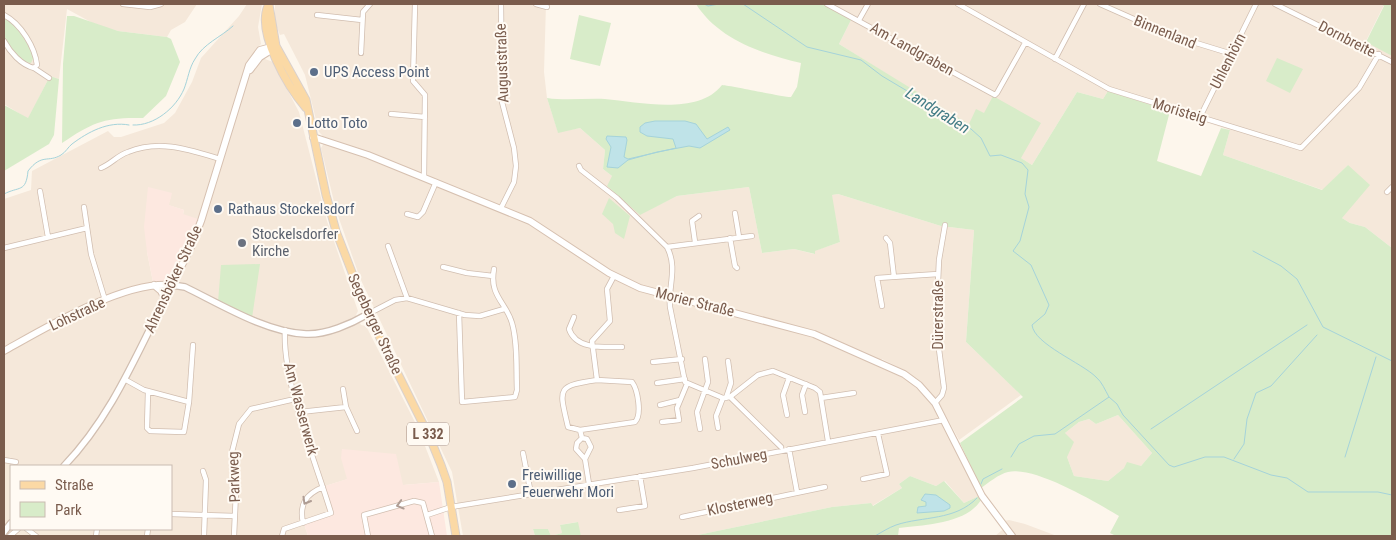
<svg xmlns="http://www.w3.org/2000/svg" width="1396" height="540" font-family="'Roboto Condensed',sans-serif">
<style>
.residential{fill:#f5e8da;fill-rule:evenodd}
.commercial{fill:#fde8e0}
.green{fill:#d8ecc9;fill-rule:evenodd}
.water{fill:#bfe3e8;stroke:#a5d3da}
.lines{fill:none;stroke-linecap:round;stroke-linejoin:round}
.stream{stroke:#a5d3da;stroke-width:1}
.minor-casing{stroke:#d1beb0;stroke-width:6}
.tertiary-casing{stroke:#d1beb0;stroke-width:8}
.secondary-casing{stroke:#d6c0b0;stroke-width:8}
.primary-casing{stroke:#dad1cd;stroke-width:9}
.minor{stroke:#fff;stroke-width:4.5}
.tertiary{stroke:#fff;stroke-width:5.5}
.secondary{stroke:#fff;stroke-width:6}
.primary{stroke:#fbd9a5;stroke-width:7}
.oneway{stroke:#af9d94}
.service-dot{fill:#5c6f8a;stroke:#fffaf3;stroke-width:2}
.worship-dot{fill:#6b7280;stroke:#fffaf3;stroke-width:2}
.labels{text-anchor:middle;stroke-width:4;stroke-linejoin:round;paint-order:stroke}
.shield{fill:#fffaf3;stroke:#a28b7f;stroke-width:1}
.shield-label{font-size:14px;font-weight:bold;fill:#7a5c4d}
.street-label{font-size:15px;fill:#7a5c4d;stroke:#fffaf3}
.service-label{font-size:15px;fill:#4e5e75;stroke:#fffaf3;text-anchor:start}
.worship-label{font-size:15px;fill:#5b616d;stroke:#fffaf3;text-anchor:start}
.water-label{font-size:16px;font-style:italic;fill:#437c86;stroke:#fffaf3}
</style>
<rect width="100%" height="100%" fill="#fdf6ec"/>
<path class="residential" d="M4 4H197L185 22 171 30 167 37 118 31 98 26 67 9 59 79 50 76 28 119 4 104Z
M247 4H262L258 27 261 44 258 47 265 59 273 62 299 112 327 221 358 311 356 315 361 325 366 326 418 428 439 482 403 485 342 449V458L348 479 325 486 334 515 304 524 308 536H4V199L31 190 32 171 108 131 114 137H121L164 123 175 113 192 82 201 58 239 16ZM172 194 168 205 184 210 169 280 153 282 147 252ZM11 466H171V529H11Z
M275 4H546L544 72 547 98 558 132 580 128 605 150 603 169 612 176 640 214 677 196 749 187 762 253 794 249 814 254V251L840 242 831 195 838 194 941 226 974 230 966 342 1021 395 959 440 940 405 926 388 904 370 882 359 879 365 910 382 931 403 938 414 937 423H942L979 496 964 503 945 481 936 486 910 476 899 484 902 488 872 506 871 503 832 507 693 536H581L577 522 560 525 562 533 551 536 548 529H533L535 536H463L452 472 360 278 336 210 321 148 324 143 322 135 319 132 305 75 284 34 280 35 275 23Z
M824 4H1381L1384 5 1366 41 1392 56V248L1365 227 1350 223 1342 218 1348 165 1323 190 1223 155 1230 130 1108 91 1103 99 1077 92 1032 165 839 44 852 18Z
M1118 415 1152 453 1141 466 1124 468 1108 481 1074 476 1067 457 1065 433 1079 422 1089 419 1096 424Z
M1009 520 1025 524 1057 536H995L1007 526 1004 521Z"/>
<path class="commercial" d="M148 187 172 193 169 205 184 210 183 214 198 219 189 244 171 278 165 282H153L147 252 144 227Z
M342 449 396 454 403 485 439 482 447 536H308L304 524 334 514 325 486 347 479 341 458Z"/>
<path class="green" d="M696 4H824L852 18 839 44 969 124 976 109 984 113 993 96 1041 123 1021 158 1032 165 1077 92 1103 99 1108 91 1170 111 1157 161 1201 176 1221 128 1230 130 1223 155 1322 190 1348 165 1370 185 1342 218 1350 223 1365 227 1392 248V536H1116L1110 533 1119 516C1095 502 1035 466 1008 472 999 474 988 483 981 488L960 443 1023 397 966 342 974 230 941 226 838 194 832 195 840 242 815 251V254L794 249 762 253 749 187 677 196 640 215 607 186 612 176 603 169 605 150 580 128 558 133 547 98C566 101 586 98 605 99 639 102 698 116 722 85 733 86 788 98 791 97L797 87 801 63C762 54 718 39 696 4ZM1118 415 1152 453 1141 466 1127 462 1124 468 1108 481 1074 476 1067 457 1074 442 1065 433 1079 422 1089 419 1096 424Z
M1381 4H1392V56L1366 42 1384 6Z
M579 15 611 23 600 66 570 59Z
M4 16C19 28 26 40 34 57L31 63C21 63 5 46 4 36 3 30 4 23 4 16Z
M67 16H74L118 31 167 37 171 39 180 62 166 96 143 118C105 117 93 122 62 143L63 64Z
M1277 58 1303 69 1290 93 1266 81Z
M50 76 59 79 54 135 49 144 4 171V105L28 118Z
M609 198 630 216 624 239 615 233 613 224 602 214Z
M260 264 252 318 218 302 221 265Z
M910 476 936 486 944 481 964 503 979 496 981 500C966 524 924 525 899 528L898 536H693L832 507 871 503 873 506 902 488 899 484Z
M578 522 581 536H535L533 529H548L551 536 562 533 560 525Z"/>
<path class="water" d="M655 121H685L696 124 707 139 728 127 730 130 700 148 689 146 657 152 628 160 618 168 607 167 611 147 606 139 607 136 626 137 627 140 624 157 628 159 676 148 673 139 647 136 640 132V127L645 123Z
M925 494 936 495 950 505V508L944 511 917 513 918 507 926 506V502L921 500Z"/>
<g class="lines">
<path class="stream" d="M704 4 708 6 719 4
M743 4 807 47 861 60 882 76 971 129 981 138 990 156 1001 155 1022 163 1028 170 1025 194 1029 207 1020 241 1013 251 1031 265 1049 305 1045 314 1032 325C1034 344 1082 363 1096 377 1102 382 1105 390 1109 397L1055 434 1034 436 1019 444 1011 457
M133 125C154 126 176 108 184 89 188 79 189 68 195 59 203 44 221 37 233 26
M4 194C19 186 26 193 28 171 42 153 48 163 61 155 66 152 68 147 72 144 88 132 108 121 129 125
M1253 251 1281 266 1297 279 1323 327 1392 361
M1109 397 1117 404 1123 415 1169 465 1174 467 1205 457H1224L1271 475 1287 478 1308 492H1378L1392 495
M1151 429 1307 325
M1345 457 1376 357
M1234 459 1244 444 1247 419 1256 393 1271 386 1317 335
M981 484 983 479 1002 469
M875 536C882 532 888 528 896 525 923 516 955 521 977 498"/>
<defs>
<path id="minor" d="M123 4 150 7 161 4
M415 4 413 81 425 95 424 177
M501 4 502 102 514 148 516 166 514 182 501 208
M536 4 547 7
M827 4 995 95 997 93 1025 43
M958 4 1109 89 1301 148 1359 88 1379 54
M1100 4 1170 35 1232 54
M1275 4 1392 62
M4 15C21 24 35 47 37 65L34 68C21 65 10 52 4 41
M317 15 362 20
M859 20 868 4
M361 53 363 12 370 4
M1055 59 1084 4
M34 68 49 78
M391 114 425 117
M1200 117 1256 4
M579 166 581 170 617 198 667 247C678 268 668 286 670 307L685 382 723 398 730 397 758 375 773 371 815 388 820 392 828 441
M101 168C111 164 118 155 128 152 160 139 190 150 220 159
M40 191 48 237
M1387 192 1392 187
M84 207 91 254 105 300
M735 213 739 237
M407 214 418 217 423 212 436 182
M730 238 735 266 737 268
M886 238 890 243 894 277
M695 242 692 221 699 216
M388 246 407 298
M667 247 752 236
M4 248 87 228
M443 267 467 273 493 276
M882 306 877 278 938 274
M459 313 462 402 515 397 517 390C516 369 518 344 512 323 506 302 489 296 494 269
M368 314 395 300 407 298 465 315 480 316 504 309
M574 317 569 329C576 350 604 347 622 347
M653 362 682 359
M126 380 144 390 189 402 193 345
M597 380 632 382C638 390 642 415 635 422L580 430 568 427C559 388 556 386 597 380Z
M597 380 592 341 610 321 607 289 614 276
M657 383 685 379
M343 389 346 407 357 431
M148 392 147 428 150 431 184 432 189 402
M730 397 781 447
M726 398 731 383 728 361
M821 398 854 393
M935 403 942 395 944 388 936 326 939 260 945 225
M660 405 680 400
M300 412 346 407
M805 412 802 395 806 384
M787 415 783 395 789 378
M662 422 679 420 677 408 687 384
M718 428 716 416 723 398
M700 429 697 412 708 382 705 359
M580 430 582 438 577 443 576 449 585 459 591 447 587 439 582 438
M789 449 797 492
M523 453 531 494
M585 459 589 484
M4 460 16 462
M203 471 206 480 204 536
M863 479 887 474 878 434
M619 510 645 506 640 476
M171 514 235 516
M427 515 451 507 693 468 944 420
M682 517 825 487
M303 523C299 504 306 494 323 487
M27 529 36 536
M10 536 18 529
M96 536 97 529
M147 536 148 529
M234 536 236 492 232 452 239 424 251 409 295 399
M282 536 284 529 331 513C316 462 282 382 285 330
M368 536 364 515 414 501 423 503 432 536"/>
<path id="tertiary" d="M64 466C114 414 139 348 172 285L185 287C220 304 267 333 306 334 326 335 351 324 368 314
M4 532 11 523"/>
<path id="secondary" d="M250 70 260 57 276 47
M313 137 368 155 530 221 609 273 640 288 814 334 904 374 919 385 935 403 982 496 1012 536
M154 285 161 291 165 299
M4 351C45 328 125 280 172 285L191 247 201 221 249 65 260 50 275 46"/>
<path id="primary" d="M269 5 276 46 306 100 326 195 336 231 368 314 430 438 441 465 447 482 456 536
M268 6C256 33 288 87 306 108"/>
</defs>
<use href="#minor" class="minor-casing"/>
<use href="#tertiary" class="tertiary-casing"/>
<use href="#secondary" class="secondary-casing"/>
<use href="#primary" class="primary-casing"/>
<use href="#minor" class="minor"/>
<use href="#tertiary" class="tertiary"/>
<use href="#secondary" class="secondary"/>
<use href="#primary" class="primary"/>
</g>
<defs><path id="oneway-chevron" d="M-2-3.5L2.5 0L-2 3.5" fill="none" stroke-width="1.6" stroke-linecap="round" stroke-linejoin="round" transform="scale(1.25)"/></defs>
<g class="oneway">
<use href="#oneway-chevron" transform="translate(306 501) rotate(120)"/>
<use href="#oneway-chevron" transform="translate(400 505) rotate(164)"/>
</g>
<g class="service-dot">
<circle cx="314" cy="72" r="5"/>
<circle cx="297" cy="123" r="5"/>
<circle cx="218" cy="209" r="5"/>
<circle cx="512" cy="484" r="5"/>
</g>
<circle class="worship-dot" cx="242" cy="243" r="5"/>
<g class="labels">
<rect class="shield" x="407" y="422.5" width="42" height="23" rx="4"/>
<g class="shield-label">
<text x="428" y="439">L 332</text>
</g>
<g class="street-label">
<text transform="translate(1165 32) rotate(22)" y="5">Binnenland</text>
<text transform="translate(1347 39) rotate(27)" y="5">Dornbreite</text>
<text transform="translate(912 49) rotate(29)" y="5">Am Landgraben</text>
<text transform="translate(1228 61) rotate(-63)" y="5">Uhlenhörn</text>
<text transform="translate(502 63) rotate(-92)" y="5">Auguststraße</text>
<text transform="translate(1180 111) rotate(17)" y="5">Moristeig</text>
<text transform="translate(173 279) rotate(-65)" y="5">Ahrensböker Straße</text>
<text transform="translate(695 302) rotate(14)" y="5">Morier Straße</text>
<text transform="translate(77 314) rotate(-25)" y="5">Lohstraße</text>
<text transform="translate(938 315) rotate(-90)" y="5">Dürerstraße</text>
<text transform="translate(375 324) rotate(65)" y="5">Segeberger Straße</text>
<text transform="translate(301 409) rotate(75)" y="5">Am Wasserwerk</text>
<text transform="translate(739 459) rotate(-11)" y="5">Schulweg</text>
<text transform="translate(234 477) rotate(-92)" y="5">Parkweg</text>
<text transform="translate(740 504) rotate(-12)" y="5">Klosterweg</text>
</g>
<g class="service-label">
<text x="324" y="77">UPS Access Point</text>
<text x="307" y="128">Lotto Toto</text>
<text x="228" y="214">Rathaus Stockelsdorf</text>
<text x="522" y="480">Freiwillige<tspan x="522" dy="17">Feuerwehr Mori</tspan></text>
</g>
<g class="worship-label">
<text x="252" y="239">Stockelsdorfer<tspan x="252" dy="17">Kirche</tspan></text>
</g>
<g class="water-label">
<text transform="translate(938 110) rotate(32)" y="6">Landgraben</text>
</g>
</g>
<rect width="1396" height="540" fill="none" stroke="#7a5c4d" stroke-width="10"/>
<rect x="10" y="465" width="162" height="65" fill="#fffaf3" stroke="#cabbb1"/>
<rect x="20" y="481" width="25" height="8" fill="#fbd9a5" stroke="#cabbb1"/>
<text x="55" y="490" font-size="15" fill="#7a5c4d">Straße</text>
<rect x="20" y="502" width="25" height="15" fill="#d8ecc9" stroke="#cabbb1"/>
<text x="55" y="515" font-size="15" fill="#7a5c4d">Park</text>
</svg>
